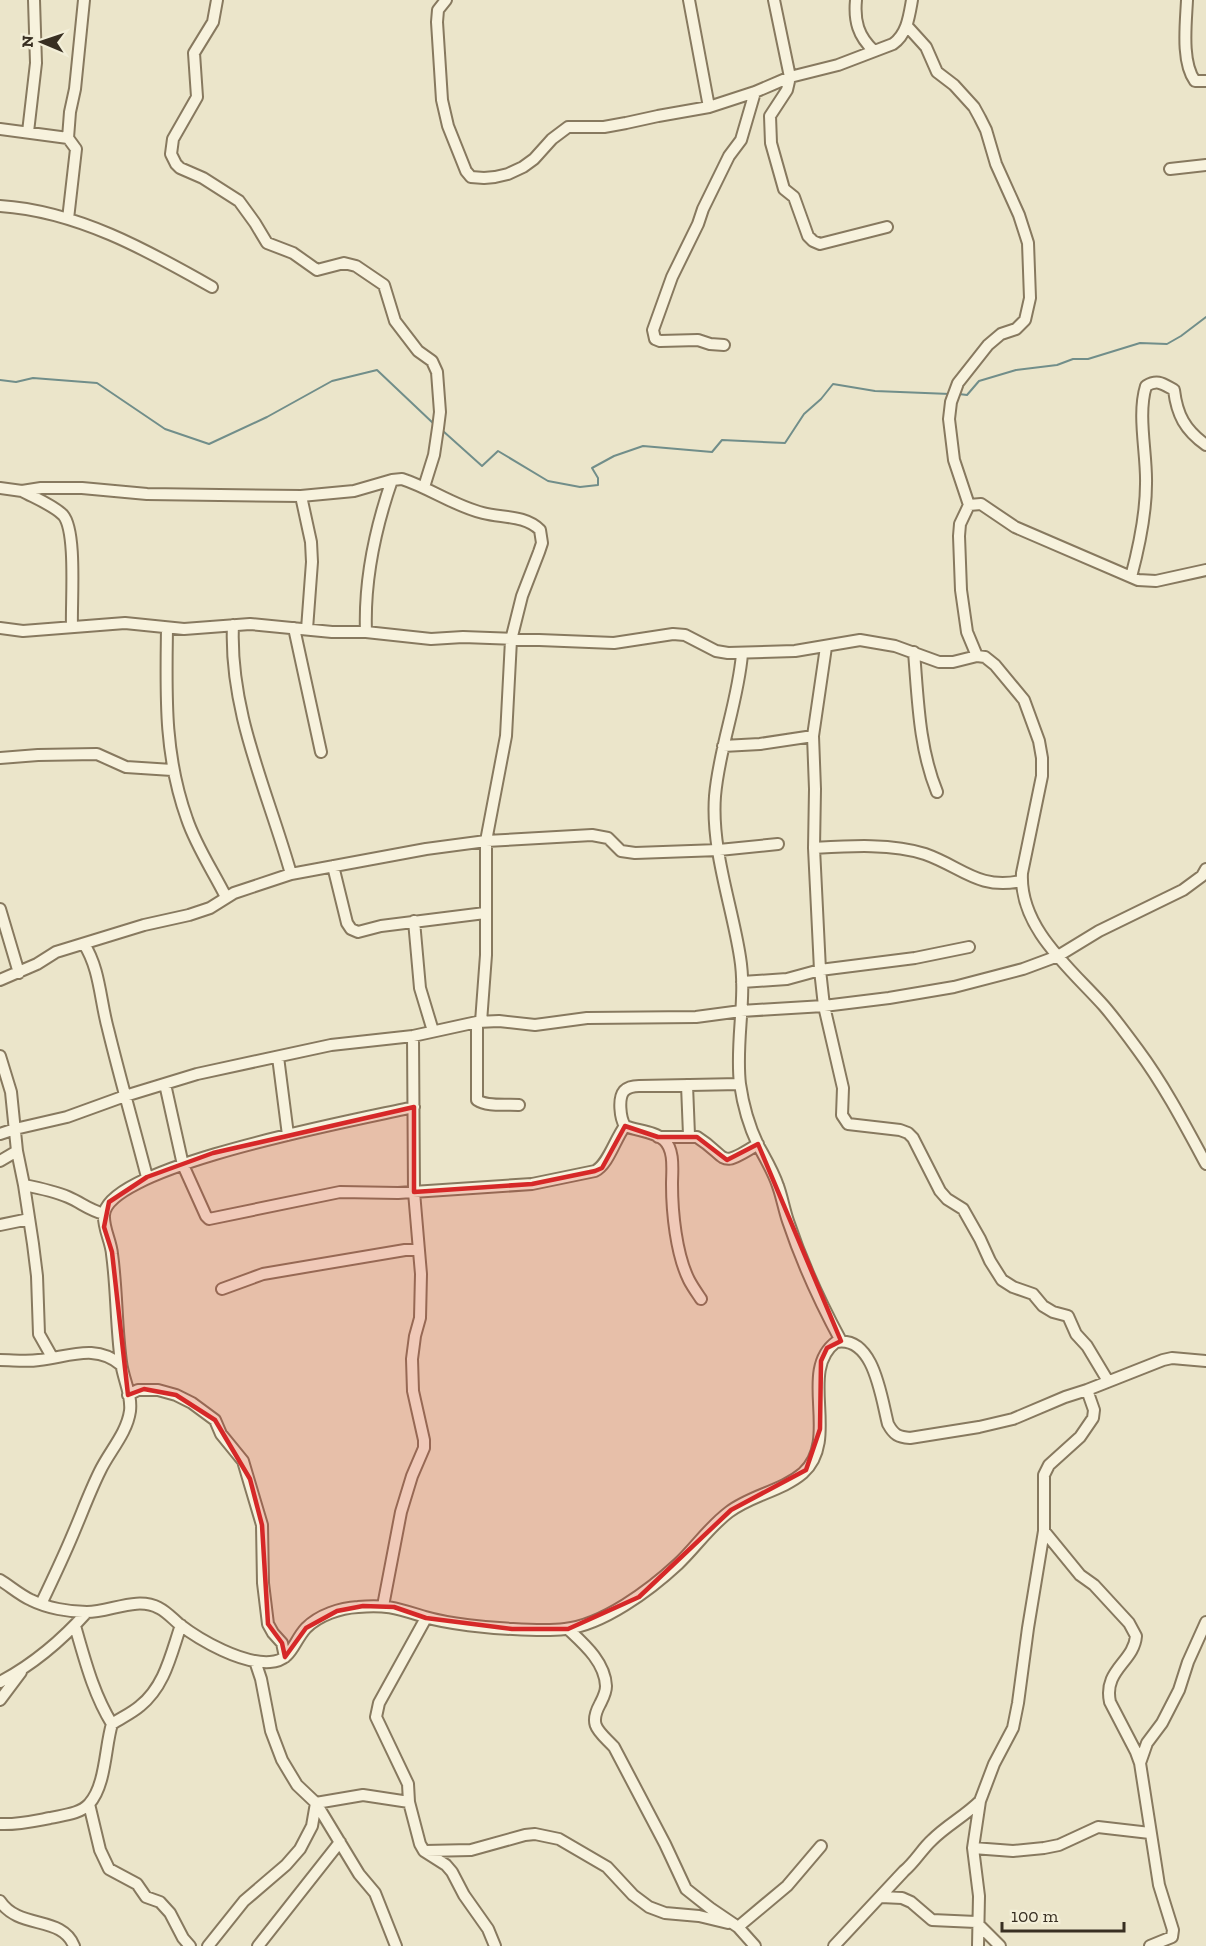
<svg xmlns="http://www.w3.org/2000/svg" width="1206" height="1946" font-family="'Zilla Slab',serif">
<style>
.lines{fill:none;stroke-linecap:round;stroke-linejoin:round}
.stream{stroke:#718e8a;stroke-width:2}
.minor-casing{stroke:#87795f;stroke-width:14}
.minor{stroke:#f7f2dd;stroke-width:10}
.marked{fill:#d62828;fill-opacity:0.2;stroke:#d62828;stroke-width:4.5;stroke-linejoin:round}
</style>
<rect width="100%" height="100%" fill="#ebe5ca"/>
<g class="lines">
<path class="stream" d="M0 380 16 382 33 378 97 383 165 429 209 444 267 417 332 381 377 370 434 424
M959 394 967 395 979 381 1016 370 1057 365 1073 359H1088L1140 343 1167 344 1181 336 1206 317
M443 431 482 466 498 451 548 481 580 487 598 485V478L592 468 614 456 643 446 712 452 722 440 785 443 804 414 821 399 833 384 875 391 950 394"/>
<defs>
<path id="minor" d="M217 0 213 22 194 53 197 97 173 139 171 154 176 164 180 168 203 178 239 201 255 223 267 243 293 253 317 270 344 263 356 266 384 285 395 321 418 351 432 361 437 372 440 412 438 428 434 455 424 487
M446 0 438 10 437 22 442 100 448 126 466 171 471 177 484 178 495 177 508 174 523 167 534 159 552 139 568 127H604L626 123 658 116 709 107 755 92 790 77 838 65 893 44C907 34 909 17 912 0
M689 0 709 107
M774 0 790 77 787 90 770 116 771 143 784 189 794 197 808 236 813 241 820 244 887 227
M856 0C854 21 858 36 874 51
M1187 0C1186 23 1181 62 1195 81H1206
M907 26 926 47 937 72 954 85 974 107 980 118 986 130 996 164 1019 215 1028 243 1030 298 1025 320 1016 329 1001 334 988 345 958 383 951 402 949 419 954 460 969 505
M0 129 68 138 76 149 68 219
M28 132 36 63 34 0
M68 138 70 112 75 89 84 0
M1170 169 1206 165
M0 206C77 211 147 250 212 287
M724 345 710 344 698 340 660 341 655 339 653 330 672 277 698 224 703 209 729 156 741 140 755 92
M0 488 22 491 41 488H82L147 494 301 496 354 491 392 480 402 479C430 488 454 506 483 513 502 518 525 515 540 530L542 543 539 552 522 596 511 640 506 736 486 841V955L481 1022
M22 491C35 498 53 505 63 515 77 531 71 603 72 627
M301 496 311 542 312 562 307 629
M1131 577C1139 547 1146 516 1146 484 1147 454 1137 415 1146 386 1158 379 1163 384 1174 390 1177 415 1185 430 1206 445
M233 625C229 712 268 792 291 874
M0 628 23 631 125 623 184 629 250 624 332 632H366L431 639 463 637 614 643 673 634 685 635 716 651 728 653 795 651 860 640 895 646 939 662H953L977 656 985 657 995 665 1024 700 1039 741 1042 758V776L1022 873C1019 928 1071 969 1104 1006 1116 1020 1127 1035 1138 1050 1164 1085 1185 1125 1206 1164
M294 628 321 752
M167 629C166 696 164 755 187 819 196 846 213 871 226 897
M366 632C364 579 375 529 392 480
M826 647 813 736 815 789 814 848 820 970 824 1006 843 1088 842 1115 848 1124 900 1130 908 1133 913 1138 940 1191 947 1199 963 1209 980 1239 990 1261 1002 1280 1013 1287 1033 1294 1043 1306 1053 1312 1068 1316 1076 1334 1087 1346 1108 1381
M914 652C918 700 919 748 937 792
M742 654C738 702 719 748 715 796 711 850 732 905 740 957 747 999 735 1042 740 1084 743 1105 749 1126 758 1145 765 1158 773 1171 778 1186 782 1197 784 1209 788 1221 801 1260 821 1304 841 1341
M977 656 967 632 961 590 959 536 960 524 969 505 981 504 1015 527 1138 580 1156 581 1206 570
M723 746 760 744 813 736
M0 758 38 755 97 754 126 767 172 770
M814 848C848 846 892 843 925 854 962 867 978 890 1021 881
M333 866 347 923 351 929 358 932 381 926 485 913
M0 909 19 973
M414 921 420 988 433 1031
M84 944C100 969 100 1000 108 1029 120 1078 134 1127 147 1177
M0 980 37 964 56 952 144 925 189 915 210 908 234 893 291 874 426 849 486 841 592 835 608 838 621 851 635 853 719 850 778 844
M742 982 787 979 820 970 915 958 969 947
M477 1022V1100C487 1107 506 1104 519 1105
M0 1056 11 1092 17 1151 24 1185 33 1244 37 1276 39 1334 52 1357
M278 1057 288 1135
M165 1084 183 1165 206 1216 209 1219 340 1192 398 1193 532 1184 595 1171C608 1165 615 1139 625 1126
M687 1085 689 1135
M0 1134 15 1129 67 1117 125 1096 197 1074 331 1045 413 1036 477 1022 499 1021 535 1025 587 1018 696 1017 741 1011 824 1006 889 998 954 987 1023 969 1058 956 1099 931 1183 890 1202 876 1206 869
M658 1137H697C730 1158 717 1170 758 1144
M0 1161 17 1151
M24 1185C39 1188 54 1191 68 1197 82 1203 87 1209 104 1214
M0 1225 29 1219
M222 1289 263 1274 405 1250H418
M701 1299C697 1293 692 1286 689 1280 676 1254 672 1212 672 1184 672 1171 675 1150 664 1140 654 1131 637 1131 625 1126 620 1118 618 1098 624 1091 628 1087 634 1086 639 1086L740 1084
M0 1360C13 1360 26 1362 39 1360 68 1357 96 1343 121 1365
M128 1395 138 1390H158L176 1395 192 1403 215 1420 221 1434 243 1461 262 1525 263 1583 268 1624 273 1633 282 1643 285 1657
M1044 1531 1080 1575 1094 1585 1129 1623 1136 1636C1134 1662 1103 1670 1110 1702L1136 1752 1140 1763 1159 1885 1173 1930 1172 1937 1150 1946
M0 1580C10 1586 20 1595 31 1600 47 1608 69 1612 87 1612 110 1612 137 1596 159 1608 167 1612 173 1619 179 1624 201 1641 242 1664 270 1662 292 1661 293 1642 306 1628 319 1615 340 1608 358 1607 387 1604 399 1609 425 1617 449 1624 488 1628 513 1629 530 1630 549 1631 565 1629 603 1625 650 1590 678 1564 695 1548 709 1527 729 1512 751 1495 782 1491 803 1473 841 1439 797 1371 836 1342 874 1335 881 1397 888 1424 894 1435 898 1437 910 1438L979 1427 1013 1419 1065 1397 1087 1390 1163 1360 1172 1358 1206 1361
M41 1604C52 1581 63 1558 73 1534 82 1513 90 1491 100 1471 109 1452 127 1433 130 1411 132 1394 123 1379 121 1362 116 1326 117 1290 112 1254 111 1241 103 1228 104 1215 107 1165 367 1118 414 1107
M383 1606 401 1512 412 1476 424 1448V1440L413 1391 412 1359 415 1336 420 1318 421 1274 414 1192 413 1036
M426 1618 379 1703 376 1717 408 1784 409 1802 420 1844 424 1851 446 1865 452 1872 464 1895 488 1929 495 1946
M75 1626C85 1660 93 1693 112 1724
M568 1629C584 1644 605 1662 606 1686 606 1693 603 1698 600 1704 588 1726 599 1731 614 1747L665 1844 686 1889 710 1908 738 1927 755 1946
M255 1661 261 1679 271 1731 282 1760 297 1785 316 1803 359 1874 375 1893 396 1946
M0 1682C34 1664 62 1640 87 1612
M0 1700 21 1672
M1140 1763 1147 1743 1162 1723 1179 1690 1188 1662 1206 1622
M89 1804 100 1850 109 1869 137 1884 146 1897 160 1902 170 1913 183 1938 190 1946
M0 1824C17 1825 34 1821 50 1818 63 1815 80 1814 89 1804 106 1786 105 1746 112 1724 121 1718 132 1713 140 1706 165 1686 171 1654 181 1625
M973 1848 1013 1851 1044 1848 1059 1845 1098 1827 1150 1833
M425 1851 471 1850 525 1835 535 1834 559 1839 607 1867 633 1895 649 1907 665 1913 699 1916 728 1923
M881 1897 902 1898 911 1902 932 1920 976 1922 1000 1946
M0 1901C19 1930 62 1915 74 1946
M738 1927 787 1886 821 1846
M208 1946 244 1901 286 1865 300 1849 312 1826 316 1803 363 1795 409 1802
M258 1946 340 1842
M834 1946 904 1871C915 1862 922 1849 932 1840 947 1825 965 1816 980 1801
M978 1946 979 1896 973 1848 980 1801 994 1764 1013 1728 1018 1703 1028 1628 1044 1531V1475L1049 1465 1080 1437 1093 1418 1094 1410 1087 1390"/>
</defs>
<use href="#minor" class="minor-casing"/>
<use href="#minor" class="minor"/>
</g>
<path class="marked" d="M414 1107V1192L532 1184 595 1171 602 1168 625 1126 658 1137H697L727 1160 758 1144 841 1341 827 1348 821 1361 820 1429 806 1470 731 1510 639 1597 568 1629H512L426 1618 394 1607 363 1606 337 1611 306 1628 285 1657 282 1643 268 1624 262 1525 250 1479 215 1420 176 1395 144 1389 128 1395 112 1252 104 1227 109 1202 147 1177 213 1153Z"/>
<g transform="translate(42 42) rotate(272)" stroke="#f3efd9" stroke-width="4.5" paint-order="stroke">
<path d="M0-4.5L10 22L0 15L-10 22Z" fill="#382f22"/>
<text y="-9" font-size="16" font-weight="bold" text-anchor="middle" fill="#382f22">N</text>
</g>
<path d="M1002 1922v9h122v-9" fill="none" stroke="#382f22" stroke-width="3"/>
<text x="1011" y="1922" font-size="18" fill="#382f22" stroke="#f3efd9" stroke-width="4.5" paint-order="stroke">100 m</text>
</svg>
